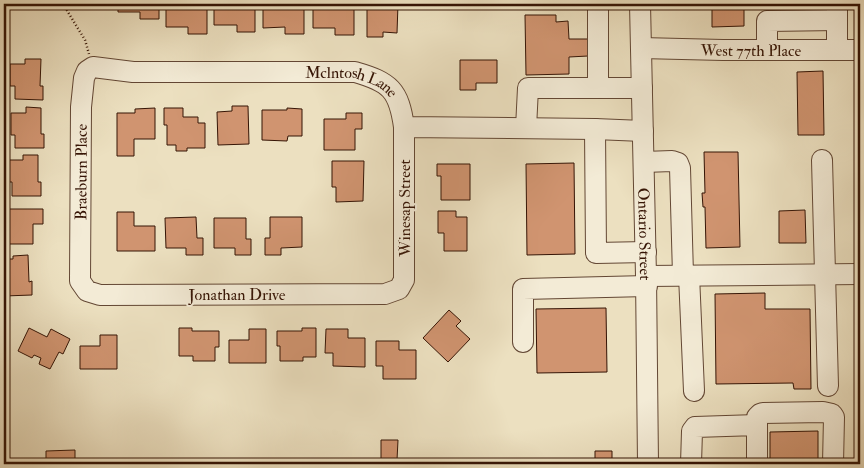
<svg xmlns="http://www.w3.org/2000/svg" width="864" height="468" font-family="'IM FELL Double Pica',serif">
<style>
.building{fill:#d09470;stroke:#351405}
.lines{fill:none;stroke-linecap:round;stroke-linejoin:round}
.minor-casing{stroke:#634734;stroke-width:22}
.path{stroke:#351405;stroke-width:2.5;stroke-dasharray:1 2.5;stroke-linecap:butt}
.minor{stroke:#f3ebd6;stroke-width:20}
.labels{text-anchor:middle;stroke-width:4;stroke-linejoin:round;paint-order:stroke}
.street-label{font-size:16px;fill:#351405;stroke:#f3ebd6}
</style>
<rect width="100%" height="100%" fill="#ece0c0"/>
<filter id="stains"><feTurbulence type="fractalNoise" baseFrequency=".004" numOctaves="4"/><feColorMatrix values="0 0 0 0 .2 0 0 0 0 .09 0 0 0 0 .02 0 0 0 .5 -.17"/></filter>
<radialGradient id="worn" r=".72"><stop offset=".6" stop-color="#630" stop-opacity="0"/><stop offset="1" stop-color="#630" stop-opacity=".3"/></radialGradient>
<path class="building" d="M118 4H159V19H140V12H118Z
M166 4H207V34H188V27H166Z
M214 4H255V32H237V25H214Z
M263 4H304V34H285V27L263 28Z
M313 4H354V35H335V28H313Z
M367 4H398L397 33 383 32V37H367Z
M712 4H744V26L712 27Z
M525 15H556V22L568 21 569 39H588V56L569 57V74L526 75Z
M25 59H41L40 86H43V100L15 99V86H10V64H25Z
M460 60H497V83H476V90H460Z
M823 71 824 135H798L797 72Z
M232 106H248L249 144 218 145 217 112 232 111Z
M26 107 41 108V134H44V148H15V135H11V113H26Z
M155 108V139H134V156H117V113H135V109Z
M164 108H183V117H198V123H205V148H187V151H176V145H167V125H164Z
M287 108 302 109V136H288L287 141 262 140V110H287Z
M346 113H362V129H355V150H324V119H346Z
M704 152H738L740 247 706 248 705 207H703L702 193H705Z
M23 155H38V182H41V196H12V182H8V160H23Z
M332 161H364L363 201 336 202V187H332Z
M574 163 575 254 527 255 526 164Z
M437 164H470V200H441V176H437Z
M7 209H43V224H33V244H7Z
M805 210 806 243H779V211Z
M438 211H456V217H467V251H444V233H438Z
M117 212H134V226H155V251H117Z
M196 217 197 238H203V255H186V248H166L165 218Z
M270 217H302V247L281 248V255H265V238H270Z
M214 218H246V239H251V255H235V248H214Z
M28 255 29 282 32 281V295L4 296V259H13V256Z
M765 293V309H810L811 389H794L793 383 716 384 715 294Z
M606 308 607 372 537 373 536 309Z
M449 310 461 321 456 326 470 339 448 362 423 338Z
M29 328 47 337 51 329 70 339 63 354 59 352 50 369 39 364 41 358 34 355 32 358 18 351Z
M179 328H192V331H219V347H215V361H193V356H179Z
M302 328H316V357H303V361H280V346H277V331H302Z
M249 329H266V363H229V340H249Z
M326 329H348V338H365V367L333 366V353H325Z
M100 335H117V369H80V346H100Z
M376 341H399V350H416V379H383V366H376Z
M818 431V464H770V432Z
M381 440H398L397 460H381Z
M75 450V464H46V451Z
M595 451H612V464H595Z
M259 462 291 463 290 464H259Z"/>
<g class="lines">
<defs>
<g id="minor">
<path d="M598 4V88H642"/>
<path id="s1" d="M640 4 646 276 648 464"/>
<path d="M837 4V50"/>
<path id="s2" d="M641 48 723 50H860"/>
<path d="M767 50V21L837 20"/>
<path id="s3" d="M404 127V280L399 289 385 294 100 295 87 291 80 281 81 107 84 78 87 71 93 67 133 72H355C390 82 399 90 404 127L595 129 643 131"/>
<path d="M526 128 528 88H598"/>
<path d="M595 129 596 253 646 252"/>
<path d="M822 160 828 386"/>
<path d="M644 162 672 161 678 163 680 168 683 275"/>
<path d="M689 275 694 391"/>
<path d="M646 276 860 274"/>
<path d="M523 342V289L647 286"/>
<path d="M757 425V417L760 414 763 413 823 412 832 414 834 417 833 464"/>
<path d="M691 464 692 431 695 427 757 425V464"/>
</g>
</defs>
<use href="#minor" class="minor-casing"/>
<path class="path" d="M63 4 85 40 89 54"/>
<use href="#minor" class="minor"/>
</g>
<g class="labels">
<g class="street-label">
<text dy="6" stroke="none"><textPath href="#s2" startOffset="110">West 77th Place</textPath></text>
<text dy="6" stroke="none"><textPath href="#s3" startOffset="968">Mclntosh Lane</textPath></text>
<text dy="6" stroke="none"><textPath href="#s3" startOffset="598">Braeburn Place</textPath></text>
<text transform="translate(404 208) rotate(-90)" y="6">Winesap Street</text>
<text dy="6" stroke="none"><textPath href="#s1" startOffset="230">Ontario Street</textPath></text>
<text x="237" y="300">Jonathan Drive</text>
</g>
</g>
<rect width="864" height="468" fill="none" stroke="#ece0c0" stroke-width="20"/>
<rect x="5" y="5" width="854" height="458" fill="none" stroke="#351405" stroke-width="2.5"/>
<rect x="10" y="10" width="844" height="448" fill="none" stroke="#351405"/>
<rect width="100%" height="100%" filter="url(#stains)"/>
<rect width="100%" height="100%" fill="url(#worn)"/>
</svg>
